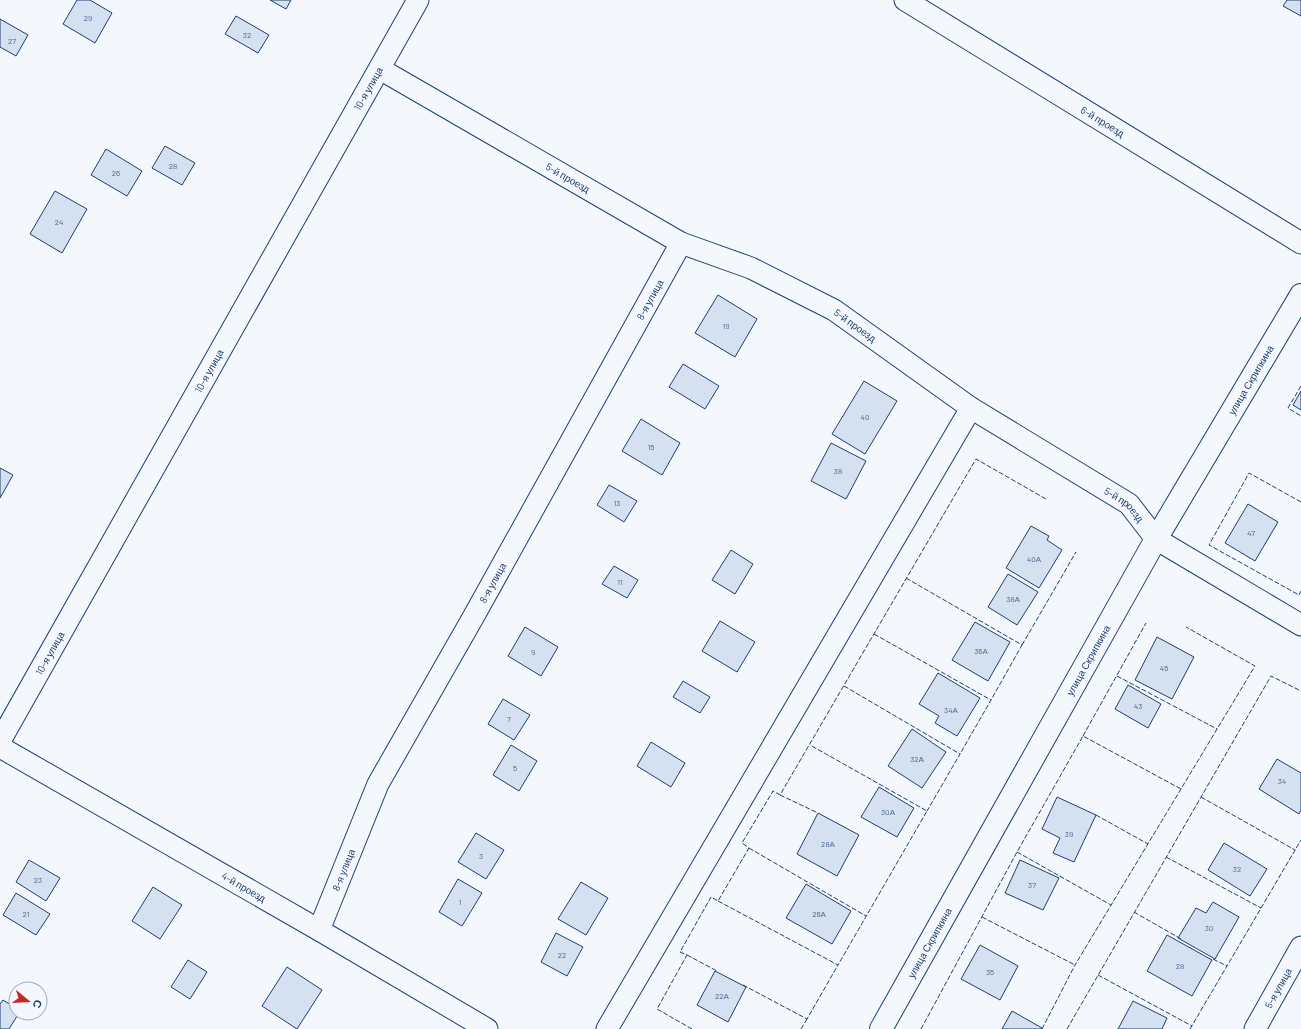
<svg xmlns="http://www.w3.org/2000/svg" width="1301" height="1029" font-family="Barlow,sans-serif">
<style>
.building{fill:#d5e0f0;stroke:#1d3f73}
.lines{fill:none;stroke-linecap:round;stroke-linejoin:round}
.street-casing{stroke:#1d3f73;stroke-width:23}
.secondary-casing{stroke:#1d3f73;stroke-width:24}
.street{stroke:#f4f7fb;stroke-width:21}
.secondary{stroke:#f4f7fb;stroke-width:22}
.fence{stroke:#1d3f73;stroke-width:1;stroke-dasharray:5 2;stroke-linecap:butt}
.labels{text-anchor:middle;stroke-width:3;stroke-linejoin:round;paint-order:stroke}
.number-label{font-size:8px;fill:#4b6792}
.street-label{font-size:10px;fill:#1d3f73;stroke:#f4f7fb}
</style>
<rect width="100%" height="100%" fill="#f4f7fb"/>
<path class="building" d="M77 0H90L112 13 95 43 63 24Z
M270 0H291L286 9Z
M1287 0H1301V16L1283 6Z
M236 16 269 35 258 53 225 34Z
M0 19 28 35 16 56 0 47Z
M165 146 195 163 182 185 152 168Z
M106 149 142 171 127 196 91 175Z
M55 191 87 209 62 253 30 234Z
M718 295 757 319 735 357 695 333Z
M683 364 719 386 705 409 669 387Z
M864 381 897 401 865 454 832 434Z
M1301 391V410L1293 405Z
M641 419 680 443 662 475 622 451Z
M831 443 866 461 846 499 811 481Z
M0 468 13 475 0 498Z
M609 485 637 501 624 522 597 505Z
M1248 504 1278 522 1255 561 1225 543Z
M1031 526 1049 536 1047 540 1062 550 1039 588 1006 568Z
M731 550 753 564 735 594 712 580Z
M614 566 638 580 627 598 602 584Z
M1008 574 1038 592 1017 625 988 607Z
M720 621 755 642 737 672 702 651Z
M975 622 1010 642 988 681 952 660Z
M525 627 558 647 541 676 508 656Z
M1157 637 1194 657 1172 699 1135 680Z
M938 673 980 698 957 736 935 723 939 716 919 704Z
M683 681 710 697 700 713 673 697Z
M1128 685 1161 704 1148 728 1115 709Z
M503 699 530 715 514 740 488 724Z
M912 729 946 752 922 788 888 766Z
M651 742 685 763 671 787 637 766Z
M511 745 537 761 519 791 493 775Z
M1277 759 1301 773V810L1299 814 1259 789Z
M879 787 914 808 897 837 861 817Z
M1057 797 1096 815 1074 862 1053 853 1060 838 1042 829Z
M818 813 859 835 837 876 797 854Z
M476 833 504 850 486 879 458 862Z
M1224 843 1267 869 1250 896 1208 870Z
M29 860 60 878 46 901 16 882Z
M1020 860 1059 878 1043 910 1005 893Z
M458 879 482 893 462 926 439 912Z
M581 882 608 898 586 935 558 919Z
M806 884 851 911 832 944 786 918Z
M153 887 182 905 160 939 132 921Z
M16 893 50 914 36 935 3 915Z
M1213 902 1239 917 1215 959 1178 938 1196 908 1206 913Z
M556 933 583 947 567 976 541 962Z
M1167 935 1212 960 1192 996 1147 971Z
M980 945 1018 966 1000 1000 961 979Z
M188 960 207 972 190 999 171 987Z
M287 967 322 990 297 1029 262 1006Z
M715 971 746 987 728 1022 697 1005Z
M3 1000 16 1008V1013H19L9 1029H0V1004Z
M1133 1001 1167 1018 1162 1029H1118Z
M1012 1011 1042 1028 1041 1029H1002Z"/>
<g class="lines">
<defs>
<g id="street">
<path id="s1" d="M905 0 1301 243"/>
<path id="s2" d="M380 69 681 243 751 268 834 310 971 408 1129 504 1156 539 1301 625"/>
<path id="s3" d="M0 741 418 0"/>
<path id="s4" d="M0 747 319 930 487 1029"/>
<path id="s5" d="M319 930 378 784 475 614 681 243"/>
<path d="M607 1029 971 408"/>
<path id="s6" d="M1255 1029 1301 947"/>
</g>
<g id="secondary">
<path id="s7" d="M881 1029 1156 539 1301 295"/>
</g>
</defs>
<use href="#street" class="street-casing"/>
<use href="#secondary" class="secondary-casing"/>
<use href="#street" class="street"/>
<use href="#secondary" class="secondary"/>
<path class="fence" d="M1301 386 1288 408 1301 416
M1301 502 1249 473 1209 545 1299 595 1301 591
M906 578 1022 645 991 700
M874 634 991 700 960 754
M1022 645 1076 552
M1117 676 1217 729
M844 686 960 754 927 811
M1083 736 1146 623
M780 795 818 813
M1201 797 1295 850
M1096 815 1148 844
M749 848 866 916
M1017 852 1111 905
M1166 857 1261 908
M718 901 838 965 927 811 810 745
M1134 912 1181 939
M982 917 1075 965
M687 955 717 971
M1213 959 1227 966
M1098 975 1192 1026
M743 985 807 1019 838 965
M692 1029 657 1009 687 955 680 952 711 897 718 901 749 848 742 843 773 791 780 795 976 459 1046 499
M801 1029 807 1019
M921 1029 1017 852 1083 736 1181 789
M1042 1029 1075 965 1255 666 1186 627
M1067 1029 1271 676 1301 691
M1190 1029 1301 840"/>
</g>
<g class="labels">
<g class="number-label">
<text x="88" y="21">29</text>
<text x="247" y="38">32</text>
<text x="12" y="44">27</text>
<text x="173" y="169">28</text>
<text x="116" y="176">26</text>
<text x="59" y="225">24</text>
<text x="726" y="329">19</text>
<text x="865" y="420">40</text>
<text x="651" y="450">15</text>
<text x="838" y="474">38</text>
<text x="617" y="506">13</text>
<text x="1251" y="536">47</text>
<text x="1034" y="562">40А</text>
<text x="620" y="585">11</text>
<text x="1013" y="602">38А</text>
<text x="981" y="654">36А</text>
<text x="533" y="655">9</text>
<text x="1164" y="671">45</text>
<text x="1138" y="709">43</text>
<text x="951" y="713">34А</text>
<text x="509" y="722">7</text>
<text x="917" y="762">32А</text>
<text x="515" y="771">5</text>
<text x="1282" y="784">34</text>
<text x="888" y="815">30А</text>
<text x="1069" y="837">39</text>
<text x="828" y="847">28А</text>
<text x="481" y="859">3</text>
<text x="1237" y="872">32</text>
<text x="38" y="883">23</text>
<text x="1032" y="888">37</text>
<text x="460" y="905">1</text>
<text x="26" y="917">21</text>
<text x="819" y="917">26А</text>
<text x="1209" y="931">30</text>
<text x="562" y="958">22</text>
<text x="1180" y="969">28</text>
<text x="990" y="975">35</text>
<text x="722" y="999">22А</text>
</g>
<g class="street-label">
<text dy="4" stroke="none"><textPath href="#s3" startOffset="749">10-я улица</textPath></text>
<text dy="4" stroke="none"><textPath href="#s1" startOffset="232">6-й проезд</textPath></text>
<text dy="4" stroke="none"><textPath href="#s2" startOffset="217">5-й проезд</textPath></text>
<text dy="4" stroke="none"><textPath href="#s5" startOffset="713">8-я улица</textPath></text>
<text dy="4" stroke="none"><textPath href="#s2" startOffset="541">5-й проезд</textPath></text>
<text dy="4" stroke="none"><textPath href="#s3" startOffset="425">10-я улица</textPath></text>
<text dy="4" stroke="none"><textPath href="#s7" startOffset="747">улица Скрипкина</textPath></text>
<text dy="4" stroke="none"><textPath href="#s2" startOffset="865">5-й проезд</textPath></text>
<text dy="4" stroke="none"><textPath href="#s5" startOffset="389">8-я улица</textPath></text>
<text dy="4" stroke="none"><textPath href="#s3" startOffset="101">10-я улица</textPath></text>
<text dy="4" stroke="none"><textPath href="#s7" startOffset="423">улица Скрипкина</textPath></text>
<text dy="4" stroke="none"><textPath href="#s5" startOffset="65">8-я улица</textPath></text>
<text dy="4" stroke="none"><textPath href="#s4" startOffset="281">4-й проезд</textPath></text>
<text dy="4" stroke="none"><textPath href="#s7" startOffset="99">улица Скрипкина</textPath></text>
<text dy="4" stroke="none"><textPath href="#s6" startOffset="47">5-я улица</textPath></text>
</g>
</g>
<g transform="translate(28 1001) rotate(108)"><circle r="19" fill="#f4f7fb" stroke="#9eadc5"/>
<path d="M0-3L7 15L0 10L-7 15Z" fill="#c62828"/>
<text y="-6" font-size="11" font-weight="bold" text-anchor="middle" fill="#1d3f73">С</text>
</g>
</svg>
